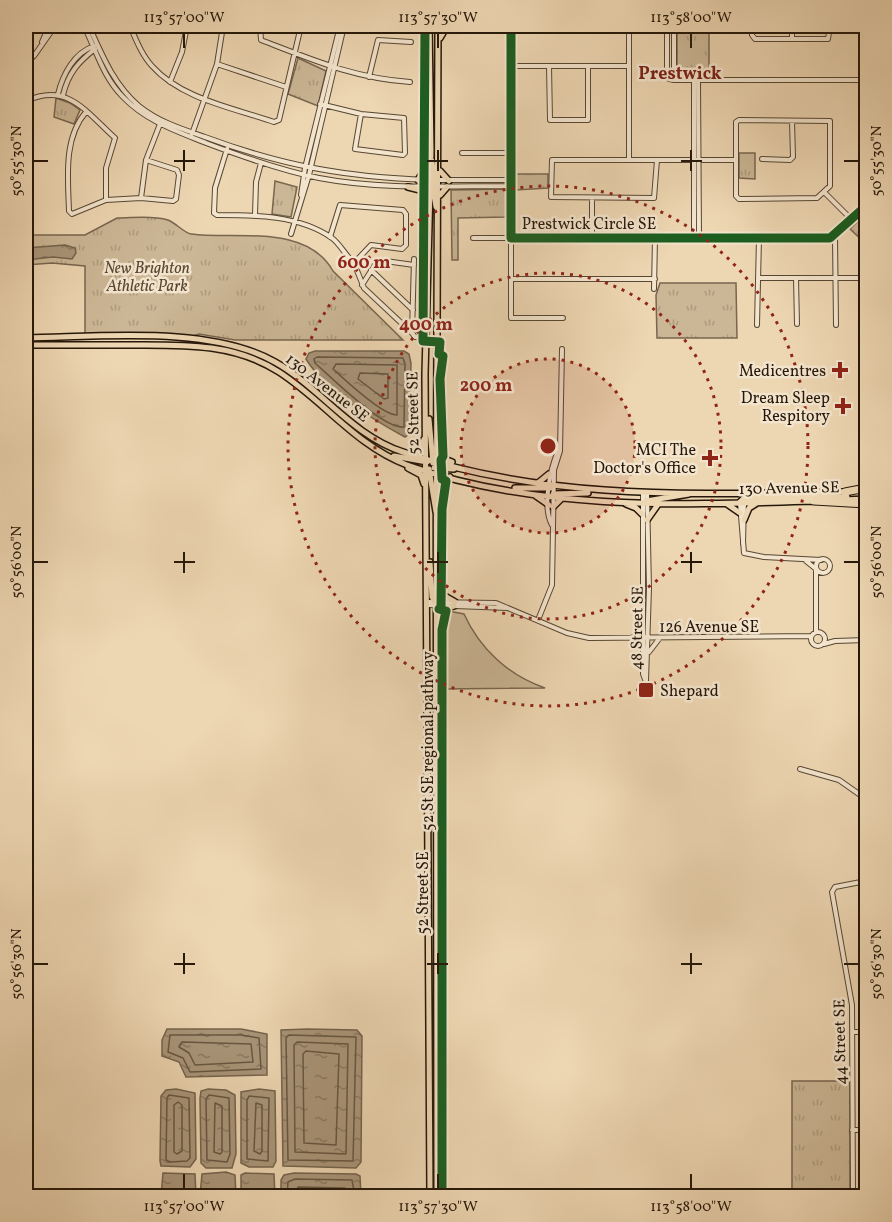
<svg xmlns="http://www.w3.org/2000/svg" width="892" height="1222" font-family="Vollkorn,serif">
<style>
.grass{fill:#cbb695;stroke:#78664f;stroke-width:1.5}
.park{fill:url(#park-tufts);stroke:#78664f;stroke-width:1.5}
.water{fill:url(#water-ripples);stroke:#74634c;stroke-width:1.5}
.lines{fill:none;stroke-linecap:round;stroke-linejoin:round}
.shore{stroke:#675641;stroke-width:1.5}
.minor-casing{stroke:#574733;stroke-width:6}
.major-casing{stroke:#251709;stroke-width:8}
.highway-casing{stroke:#251709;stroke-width:9}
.minor{stroke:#f3e4cd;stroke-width:4}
.major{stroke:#edd6b2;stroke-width:5}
.highway{stroke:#edd6b2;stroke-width:7}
.cycleway-casing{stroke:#f3e4cd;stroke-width:13}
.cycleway{stroke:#1b5e20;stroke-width:9}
.ticks{fill:none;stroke:#251709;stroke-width:2}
.ring{fill:none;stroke:#8f2418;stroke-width:3;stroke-dasharray:3 6}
.poi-dot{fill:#8f2418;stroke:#f3e4cd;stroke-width:2}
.labels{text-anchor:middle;stroke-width:5;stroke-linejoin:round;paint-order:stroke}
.street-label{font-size:16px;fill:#251709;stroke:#f3e4cd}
.park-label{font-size:16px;font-style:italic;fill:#574733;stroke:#f3e4cd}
.poi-label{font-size:16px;fill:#251709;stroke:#f3e4cd;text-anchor:end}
.neighbourhood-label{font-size:18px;font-weight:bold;fill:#7a1f14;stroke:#f3e4cd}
.centre{fill:#8f2418;stroke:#f3e4cd;stroke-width:3}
.ring-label{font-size:18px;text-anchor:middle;font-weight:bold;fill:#8f2418;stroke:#f3e4cd;stroke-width:5;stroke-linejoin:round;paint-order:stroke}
.neatline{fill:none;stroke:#251709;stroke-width:2}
.ticks-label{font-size:15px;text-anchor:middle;fill:#251709}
</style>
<defs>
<pattern id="park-tufts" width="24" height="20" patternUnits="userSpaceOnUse" patternTransform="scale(1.5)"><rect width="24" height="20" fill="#cbb695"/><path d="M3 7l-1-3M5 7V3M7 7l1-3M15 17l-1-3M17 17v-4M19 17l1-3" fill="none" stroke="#ae9c7f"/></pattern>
<pattern id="water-ripples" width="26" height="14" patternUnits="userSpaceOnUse" patternTransform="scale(1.5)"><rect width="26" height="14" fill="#a99579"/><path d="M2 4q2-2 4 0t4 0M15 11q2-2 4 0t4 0" fill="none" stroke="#897961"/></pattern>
</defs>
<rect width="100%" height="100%" fill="#edd6b2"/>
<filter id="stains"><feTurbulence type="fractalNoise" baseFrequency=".00333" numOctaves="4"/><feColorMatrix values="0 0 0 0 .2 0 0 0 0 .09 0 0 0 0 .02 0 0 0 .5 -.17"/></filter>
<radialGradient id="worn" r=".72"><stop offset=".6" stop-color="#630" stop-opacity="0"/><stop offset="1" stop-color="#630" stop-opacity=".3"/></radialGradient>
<path class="grass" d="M448 611 464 614C480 649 508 675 545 688L443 689V624Z"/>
<path class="park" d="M677 26H709V75H677Z
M298 58 326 71 318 106 288 94Z
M56 98 70 103 80 110 74 124 54 117Z
M739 153H755V179L739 178Z
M516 174H548V188L516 190Z
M275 181 297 187 291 217 272 214Z
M506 189V217L458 218V260H452L451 190Z
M865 214 866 216V244L850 229Z
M117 218C133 218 152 215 168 220 176 223 184 233 191 234 236 240 306 223 333 271L403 340H235L199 334 193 336H85V266L52 263 26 265V235H85Z
M660 283H736L737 338H657L656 295Z
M792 1081H850V1196H792Z"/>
<path class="water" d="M65 245 75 248 76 253 72 259 53 257 26 260V248Z
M315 351H404L409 354 411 363 409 434 405 437C373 420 325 390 306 359L309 353Z
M167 1029H241L267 1034V1075L186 1077 179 1062 162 1056V1040Z
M307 1029 357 1030 362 1036 361 1162 356 1168 283 1166 281 1030Z
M176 1089 195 1093 196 1159 190 1167 161 1166 160 1161 161 1096 166 1090Z
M208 1089 226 1090 235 1095 236 1154 232 1168H206L201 1163 200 1098 201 1091Z
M259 1089 275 1091 276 1161 273 1167H249L241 1163V1092Z
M226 1172 235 1175 236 1196H200L202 1174Z
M163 1173 195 1174 196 1196H161Z
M245 1173 274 1174 275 1196H241V1175Z
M294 1173 356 1174 360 1176 361 1196H281V1180L284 1175Z"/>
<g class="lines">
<path class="shore" d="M317 357 403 358 405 364 404 427C383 429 332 378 315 363L314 359Z
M336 364 397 365V415C383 416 345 380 333 369Z
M360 373 388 374V398L384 399 358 379Z
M170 1035H241L259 1038 261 1069 190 1072 183 1058 168 1052Z
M289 1035 356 1037 353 1161 288 1160 286 1038Z
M182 1042 251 1044 253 1062 195 1065 189 1053 179 1047Z
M297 1042 348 1044 346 1154 295 1152 294 1045Z
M306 1051 339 1054 336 1145 304 1143 303 1054Z
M169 1095 189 1098 190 1158 187 1161 170 1162 166 1160 167 1098Z
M209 1095 229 1098 230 1154 227 1162 207 1160 206 1099Z
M249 1096 269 1098 268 1161 247 1159V1100Z
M178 1102 182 1105V1151L177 1154 174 1152V1105Z
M215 1103 222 1106V1152L220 1154 214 1152Z
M256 1103 262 1105V1151L260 1154 254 1151Z
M287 1196 288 1182 295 1179 352 1180 355 1196
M295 1196 298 1187 345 1188 347 1196"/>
<defs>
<path id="minor" d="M84 26C96 50 103 77 123 97 146 121 176 131 206 143 243 157 280 170 319 178 382 190 447 186 510 186
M89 26C102 55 114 85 139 106 159 122 182 129 205 137 283 166 346 177 428 180
M130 26C136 40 142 55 152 66 181 99 234 108 274 122L279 120 301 26
M260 26 261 40C313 60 354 78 410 82
M511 26V238H830L866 206
M575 26H674
M629 26V159
M667 26V74L669 79 674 80
M674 26V80
M752 26V35L755 39H828L830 26
M792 39V26
M42 42 49 26
M26 62 34 56 55 26
M217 64 286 87
M511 66H629
M549 66 550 120H588V66
M369 77 378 40 411 42
M674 80H866
M694 80V238
M698 80 699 238
M170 82 182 52 187 26
M58 94C63 74 74 53 94 46
M63 95C68 74 78 62 95 49
M26 101C68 82 86 112 115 138L106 168V200
M320 104 361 114 404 118 405 153 403 155 355 149 361 114
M86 112C63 138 68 179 69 211L72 214 106 200 141 198
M739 120 830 121V186L817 198 739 199 736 196V122Z
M192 134 217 64 223 26
M227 149 215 188 214 213 217 215C255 215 299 215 332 238 341 245 345 255 354 263L371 245 402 249 406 245V214L403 210 340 205 330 237
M462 153H511
M762 159 790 160 793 157 792 121
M146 160 177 170 179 175 176 199 173 201 141 198 146 160 160 124
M657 160 654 198 551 197 552 160H736
M436 180H511
M824 192 852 220
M301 195 305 168 340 26
M26 215 30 213 31 202V117L28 100
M255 215 256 182 261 163
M291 234 309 175 344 26
M835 236 836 325
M473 238H511V318H563
M592 238V198
M354 263 364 288 412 333 414 259
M371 270 413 310
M758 278H866
M796 278 797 324
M511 279H655
M362 285 378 260 414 265
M654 289 655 238
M757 325 759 238
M412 333 415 337 426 338
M643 493V674L646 682
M740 503 744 553 764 557 821 560
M552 525C542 507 550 470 558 451
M743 544 744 501
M816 566a7 7 0 1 1 14 0a7 7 0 1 1-14 0Z
M806 561 816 569V632
M427 602 496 603 567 633 589 638 811 636
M428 605 508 608
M538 620 552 585 554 470 560 451 562 349
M811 639a7 7 0 1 1 14 0a7 7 0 1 1-14 0Z
M632 638 639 632 642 623
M824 644 835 641 866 640
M649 652 659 639
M646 681 649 588 647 493
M800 769 839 780 866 799
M853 1032H866
M852 1130H866
M853 1196 852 1005 832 892 835 887 866 881"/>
<path id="major" d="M429 26 431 151 425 374 430 1196
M440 38 447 26
M432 161 434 180 437 186
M440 171 449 181
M418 180 426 167
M428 180 433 187 436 207
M408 187 420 190 427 197
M440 195 447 187
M26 338C100 337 210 325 275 362 321 388 351 435 403 452 546 501 698 494 847 492
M26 345C59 345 92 345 125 345 179 345 233 342 279 372 324 401 356 446 407 465 535 511 683 505 817 501
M429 419 433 463
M437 450 442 458 452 462
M411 454 420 450 424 439
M394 456 427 462
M408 468 421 475 424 484
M434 468 454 469
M429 469 436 512
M538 483 549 474
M515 488H551
M553 494 588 493
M536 496 549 505
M440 498 442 485 450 477
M844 500 866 499
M646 501 689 494
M740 502 744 498 847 497
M626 504 636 508 642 514
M727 504 740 513
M553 507 562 498
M647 520 659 503
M744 520 749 508 757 503
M430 562 432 597 437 605
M436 591 455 602
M438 621 444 609 454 606
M437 1196C437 806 435 416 438 26"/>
<path id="highway" d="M845 492 866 488
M814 501 866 504"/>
</defs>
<use href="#minor" class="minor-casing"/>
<use href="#major" class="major-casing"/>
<use href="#highway" class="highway-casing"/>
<use href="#minor" class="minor"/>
<use href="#major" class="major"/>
<use href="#highway" class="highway"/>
<defs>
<path id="cycleway" d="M425 26 423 338V341L440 342 439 354 443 356 440 379 443 456 441 460 442 479 446 481 442 509 441 608
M511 26V238H830L866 206
M439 609 446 611 442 630V1196"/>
</defs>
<use href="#cycleway" class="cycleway-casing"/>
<use href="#cycleway" class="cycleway"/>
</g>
<path class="ticks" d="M184 33V48M438 33V48M691 33V48M184 150V171M438 150V171M691 150V171M33 161H48M174 161H195M427 161H448M681 161H702M844 161H859M184 552V573M438 552V573M691 552V573M33 562H48M174 562H195M427 562H448M681 562H702M844 562H859M184 953V974M438 953V974M691 953V974M33 964H48M174 964H195M427 964H448M681 964H702M844 964H859M184 1174V1189M438 1174V1189M691 1174V1189"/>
<circle cx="548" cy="446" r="87" fill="#8f2418" fill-opacity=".12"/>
<g class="ring">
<circle cx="548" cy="446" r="87"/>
<circle cx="548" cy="446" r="173"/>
<circle cx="548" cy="446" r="260"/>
</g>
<g class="poi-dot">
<path d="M837 361h6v6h6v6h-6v6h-6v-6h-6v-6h6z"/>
<path d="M840 397h6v6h6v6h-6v6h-6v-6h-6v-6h6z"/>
<path d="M707 449h6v6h6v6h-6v6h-6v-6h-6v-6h6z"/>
<rect x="638" y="682" width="16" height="16" rx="3"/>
</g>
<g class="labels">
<g class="street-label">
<text x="589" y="229">Prestwick Circle SE</text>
<text transform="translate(328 387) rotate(38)" y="6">130 Avenue SE</text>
<text transform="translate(412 413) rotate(-91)" y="6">52 Street SE</text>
<text transform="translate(789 487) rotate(-1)" y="6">130 Avenue SE</text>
<text x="709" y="632">126 Avenue SE</text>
<text transform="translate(636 628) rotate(-89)" y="6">48 Street SE</text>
<text transform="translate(427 741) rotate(-90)" y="6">52 St SE regional pathway</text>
<text transform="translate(422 893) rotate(-90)" y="6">52 Street SE</text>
<text transform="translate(839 1042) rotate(-91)" y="6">44 Street SE</text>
</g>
<g class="park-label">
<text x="147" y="273">New Brighton<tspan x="147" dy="18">Athletic Park</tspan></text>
</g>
<g class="poi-label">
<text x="826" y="376">Medicentres</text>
<text x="830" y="403">Dream Sleep<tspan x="830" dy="18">Respitory</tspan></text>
<text x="696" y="455">MCI The<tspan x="696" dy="18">Doctor's Office</tspan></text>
<text x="660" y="696" text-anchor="start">Shepard</text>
</g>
<g class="neighbourhood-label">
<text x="680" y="79">Prestwick</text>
</g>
</g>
<circle cx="548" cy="446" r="9" class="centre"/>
<g class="ring-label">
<text x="364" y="268">600 m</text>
<text x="426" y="330">400 m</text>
<text x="486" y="391">200 m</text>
</g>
<rect width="892" height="1222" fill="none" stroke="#edd6b2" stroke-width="66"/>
<rect x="33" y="33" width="826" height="1156" class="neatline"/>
<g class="ticks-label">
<text x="184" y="22">113°57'00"W</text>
<text x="438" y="22">113°57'30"W</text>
<text x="691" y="22">113°58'00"W</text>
<text transform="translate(876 161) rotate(-90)" y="5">50°55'30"N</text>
<text transform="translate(16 161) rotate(-90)" y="5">50°55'30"N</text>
<text transform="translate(876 562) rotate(-90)" y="5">50°56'00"N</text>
<text transform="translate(16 562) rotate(-90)" y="5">50°56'00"N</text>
<text transform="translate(876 964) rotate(-90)" y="5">50°56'30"N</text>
<text transform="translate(16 964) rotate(-90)" y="5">50°56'30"N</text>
<text x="184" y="1211">113°57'00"W</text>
<text x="438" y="1211">113°57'30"W</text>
<text x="691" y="1211">113°58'00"W</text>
</g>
<rect width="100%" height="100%" filter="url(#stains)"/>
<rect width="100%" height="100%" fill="url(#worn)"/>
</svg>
